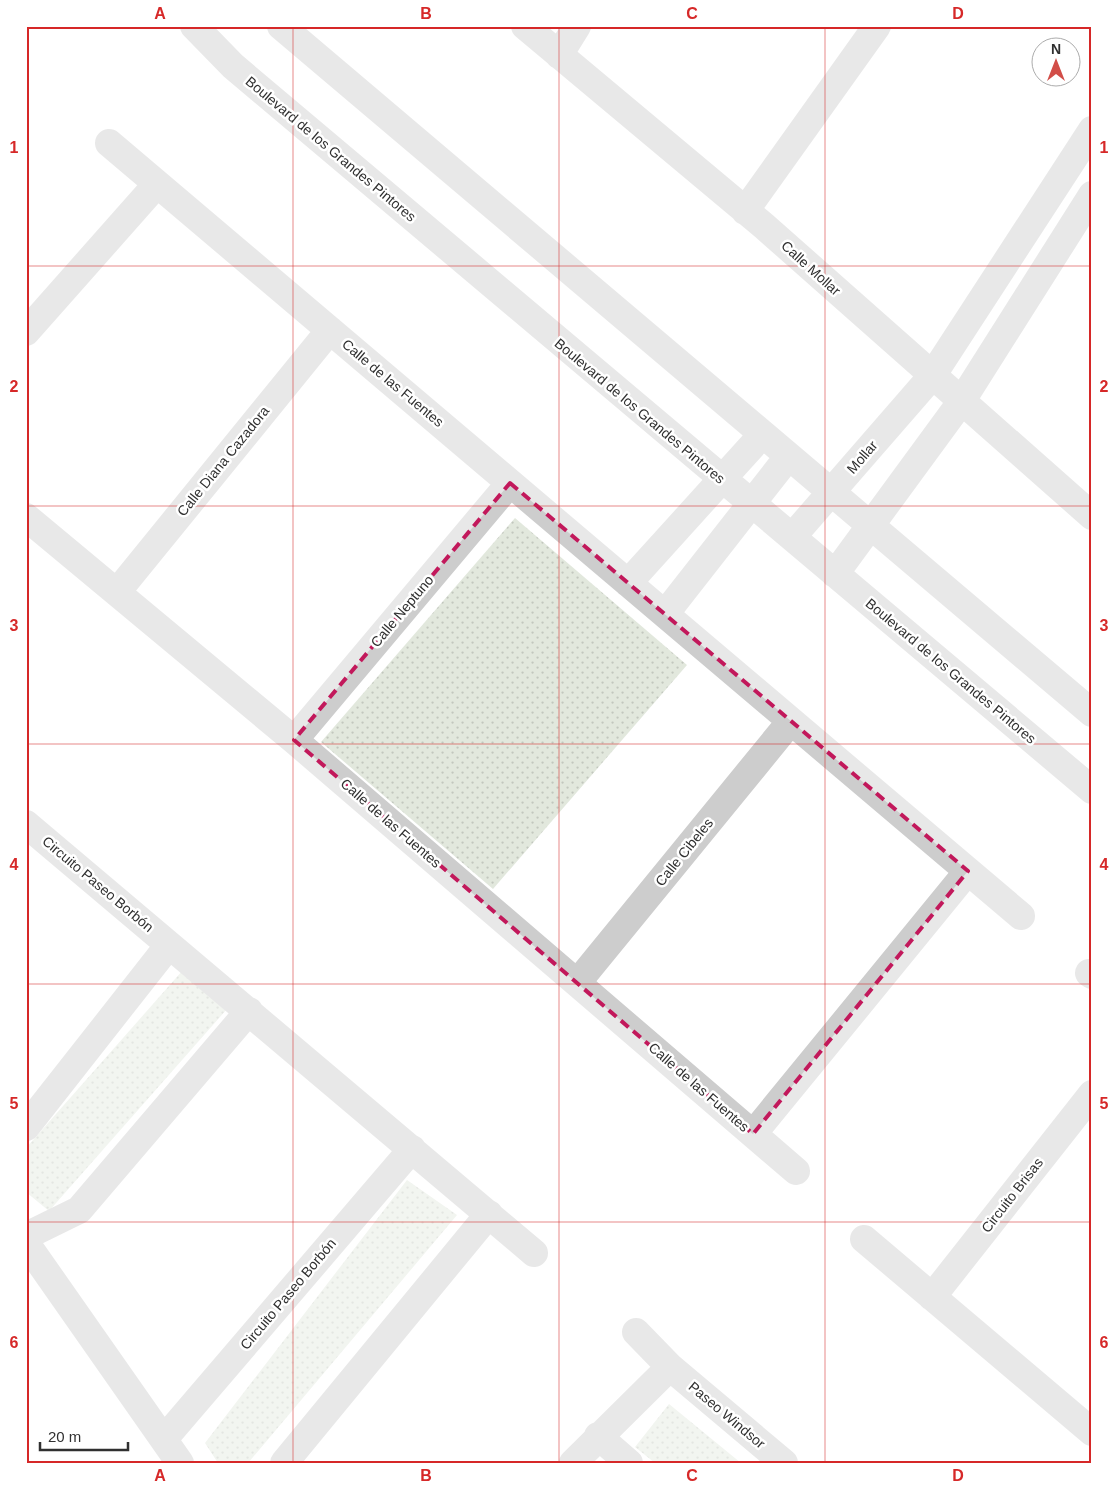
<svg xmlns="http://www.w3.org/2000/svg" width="1118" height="1489" font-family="Helvetica,sans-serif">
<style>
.grass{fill:url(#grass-dots)}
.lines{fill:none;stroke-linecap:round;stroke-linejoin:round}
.minor{stroke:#cdcdcd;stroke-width:28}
.marked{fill:none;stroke:#c2185b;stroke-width:4;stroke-dasharray:10 6;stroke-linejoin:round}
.grid{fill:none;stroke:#d62828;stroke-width:1;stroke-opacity:0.55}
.labels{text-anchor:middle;stroke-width:5;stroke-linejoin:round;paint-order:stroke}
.street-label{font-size:14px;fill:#303030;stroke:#fff}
.neatline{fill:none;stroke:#d62828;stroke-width:2}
.grid-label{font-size:16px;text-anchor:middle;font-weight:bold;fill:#d62828}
</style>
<defs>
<pattern id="grass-dots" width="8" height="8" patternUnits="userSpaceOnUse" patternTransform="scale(1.25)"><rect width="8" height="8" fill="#e2e8dd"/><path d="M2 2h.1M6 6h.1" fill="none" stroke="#c2c7be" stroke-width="1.8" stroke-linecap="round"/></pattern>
</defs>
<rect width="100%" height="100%" fill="#fff"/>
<path class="grass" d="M515 518 687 665 493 889 321 742Z
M183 970 227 1009 49 1211 26 1192V1148Z
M407 1180 457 1215 248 1463H218L205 1443Z
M669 1404 741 1463H655L635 1447Z"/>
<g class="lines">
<path class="minor" d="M194 26 233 66 1092 790
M281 26 1092 713
M525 26 764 226 1092 516
M559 55 577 26
M109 143 1021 916
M745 211 877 26
M26 332 157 184
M26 517 294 740 796 1171
M792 537 932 376 1092 130
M835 574 961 402 1092 195
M628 583 762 435
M117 592 330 330
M665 614 788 457
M294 740 510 483
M26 824 534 1253
M1089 973 1092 975
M577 983 791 721
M26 1127 169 945
M753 1134 968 871
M26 1236 79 1210 249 1011
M864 1239 1092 1432
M26 1243 180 1463
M932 1297 1092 1094
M636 1332 670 1367 784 1463
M598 1436 629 1463
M164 1439 412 1149
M284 1463 489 1214
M573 1463 670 1367"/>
</g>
<path d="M0 0H1118V1489H0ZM510 483 968 871 753 1134 294 740Z" fill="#fff" fill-opacity=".55" fill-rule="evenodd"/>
<path class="marked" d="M510 483 968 871 753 1134 294 740Z"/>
<path class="grid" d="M293 26V1463M559 26V1463M825 26V1463M26 266H1092M26 506H1092M26 744H1092M26 984H1092M26 1222H1092"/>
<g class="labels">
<g class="street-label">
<text transform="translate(331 149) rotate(40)" y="5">Boulevard de los Grandes Pintores</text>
<text transform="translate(811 268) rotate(42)" y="5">Calle Mollar</text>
<text transform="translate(393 383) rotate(40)" y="5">Calle de las Fuentes</text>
<text transform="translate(640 411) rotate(40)" y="5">Boulevard de los Grandes Pintores</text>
<text transform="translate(862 457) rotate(-49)" y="5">Mollar</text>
<text transform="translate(223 461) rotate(-51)" y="5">Calle Diana Cazadora</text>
<text transform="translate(402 611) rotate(-50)" y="5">Calle Neptuno</text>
<text transform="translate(951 671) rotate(40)" y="5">Boulevard de los Grandes Pintores</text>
<text transform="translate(391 823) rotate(41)" y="5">Calle de las Fuentes</text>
<text transform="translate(684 852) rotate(-51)" y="5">Calle Cibeles</text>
<text transform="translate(98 884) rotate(40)" y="5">Circuito Paseo Borbón</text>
<text transform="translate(699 1087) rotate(41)" y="5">Calle de las Fuentes</text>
<text transform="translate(1012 1195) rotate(-52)" y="5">Circuito Brisas</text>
<text transform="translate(288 1294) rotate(-50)" y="5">Circuito Paseo Borbón</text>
<text transform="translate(727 1415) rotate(40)" y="5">Paseo Windsor</text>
</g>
</g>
<rect width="1118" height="1489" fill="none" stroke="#ffffff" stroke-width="55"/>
<g transform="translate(1056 62)"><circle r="24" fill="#ffffff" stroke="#acacac"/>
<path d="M0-4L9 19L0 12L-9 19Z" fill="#d24e48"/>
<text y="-8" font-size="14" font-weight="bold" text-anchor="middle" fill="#303030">N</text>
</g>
<path d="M40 1442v8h88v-8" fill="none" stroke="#303030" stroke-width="2.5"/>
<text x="48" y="1442" font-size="15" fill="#303030" stroke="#ffffff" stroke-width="4" paint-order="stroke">20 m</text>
<rect x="28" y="28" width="1062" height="1434" class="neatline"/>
<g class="grid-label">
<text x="160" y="19">A</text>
<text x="426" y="19">B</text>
<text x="692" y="19">C</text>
<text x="958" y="19">D</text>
<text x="14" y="153">1</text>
<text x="1104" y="153">1</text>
<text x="14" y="392">2</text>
<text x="1104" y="392">2</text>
<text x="14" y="631">3</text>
<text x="1104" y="631">3</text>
<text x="14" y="870">4</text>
<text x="1104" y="870">4</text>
<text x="14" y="1109">5</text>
<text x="1104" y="1109">5</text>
<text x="14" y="1348">6</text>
<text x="1104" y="1348">6</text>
<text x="160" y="1481">A</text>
<text x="426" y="1481">B</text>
<text x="692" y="1481">C</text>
<text x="958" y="1481">D</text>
</g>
</svg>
